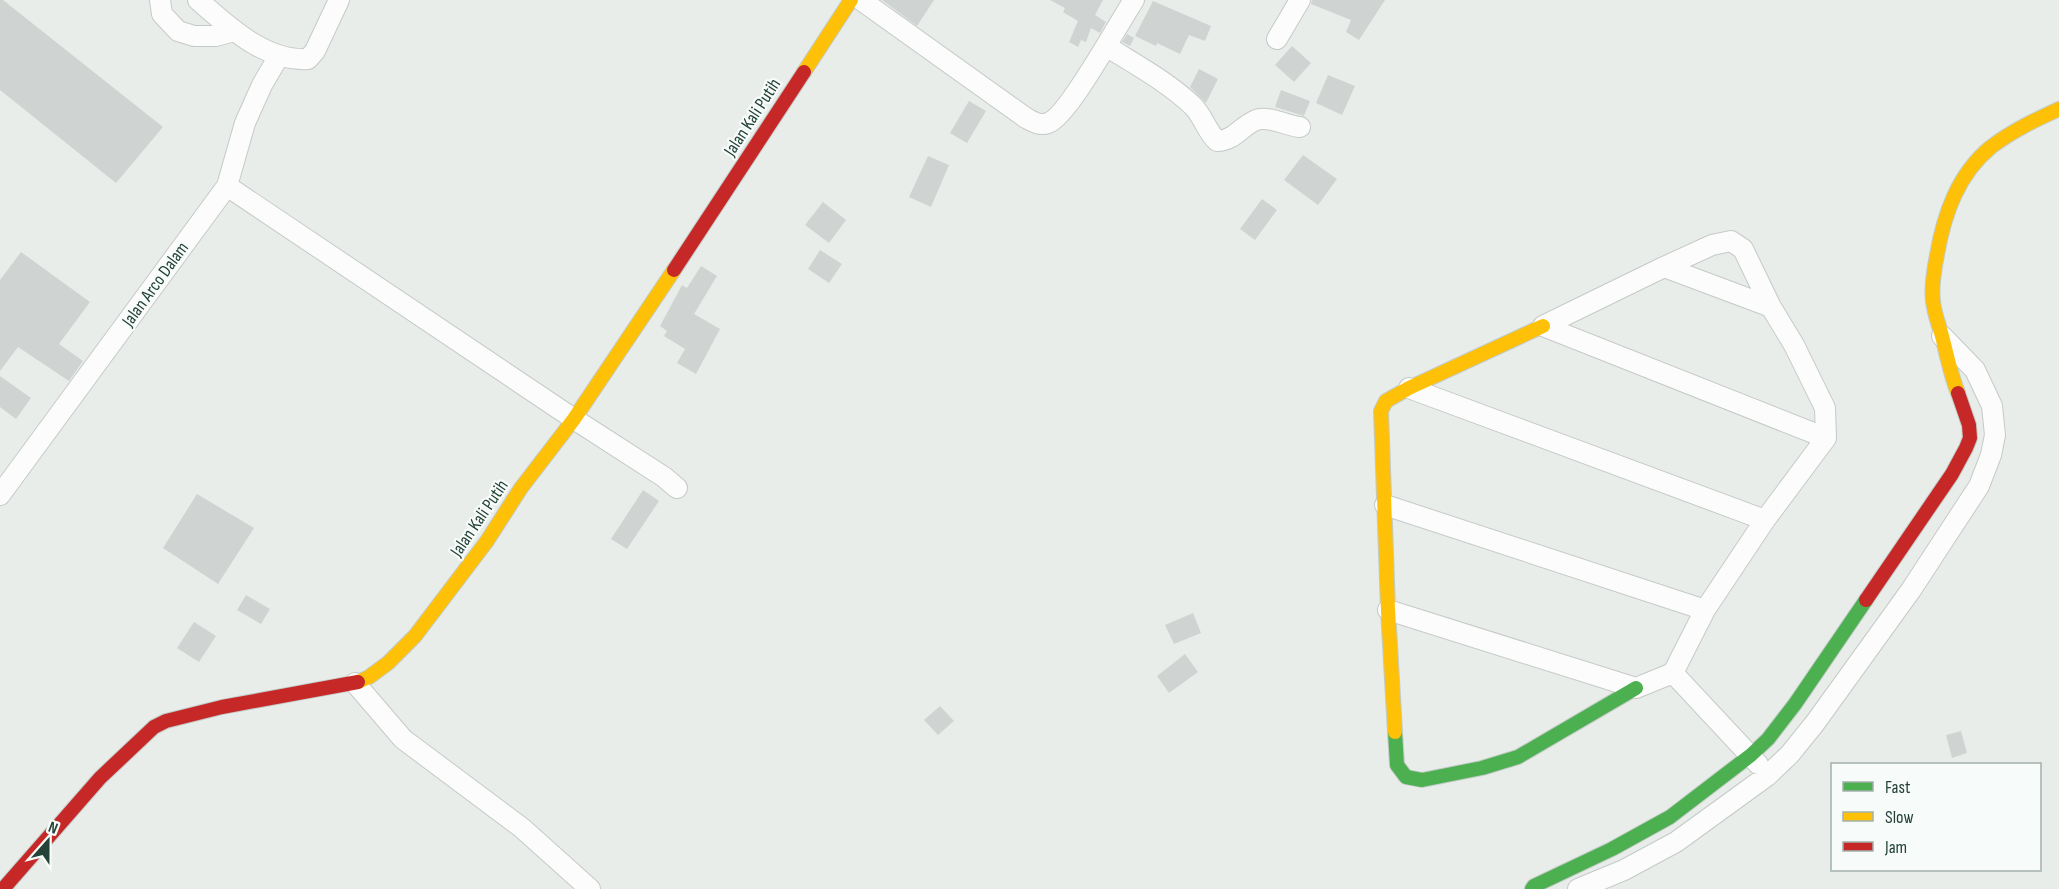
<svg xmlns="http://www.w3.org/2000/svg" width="2059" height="889" font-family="'Sofia Sans Condensed',sans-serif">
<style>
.building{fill:#cfd4d2}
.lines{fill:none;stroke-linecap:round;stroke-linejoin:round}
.street-casing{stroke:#c5cac7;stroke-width:22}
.fast-casing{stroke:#c3cbc7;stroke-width:16}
.slow-casing{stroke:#c3cbc7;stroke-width:16}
.jam-casing{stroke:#c3cbc7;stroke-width:16}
.street{stroke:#fcfcfc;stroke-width:20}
.fast{stroke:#4caf50;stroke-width:14}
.slow{stroke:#ffc107;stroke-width:14}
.jam{stroke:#c62828;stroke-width:14}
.labels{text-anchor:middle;stroke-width:4.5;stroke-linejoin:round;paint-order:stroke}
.street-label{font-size:18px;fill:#244238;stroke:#f7fbf9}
</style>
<rect width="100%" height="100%" fill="#e8edea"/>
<path class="building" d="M0 0H3L163 127 116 183 0 90Z
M882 0H934L917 26Z
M1050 0H1103L1095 15 1106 22 1100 33 1091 28 1086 42 1081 40 1078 47 1069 42 1078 21 1063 12 1065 8Z
M1312 0H1385L1359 40 1346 32 1352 18 1351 20 1311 4Z
M1153 1 1211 26 1205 41 1189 35 1180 54 1157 43 1156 46 1135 36Z
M1127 34 1134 38 1130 46 1122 42Z
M1292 46 1311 63 1294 82 1275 65Z
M1199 69 1218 79 1206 103 1190 87Z
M1328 75 1355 86 1342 115 1316 103Z
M1281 90 1310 101 1304 116 1275 107Z
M969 101 986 111 967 143 950 133Z
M1303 155 1337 179 1318 205 1284 180Z
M928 156 949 165 931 207 909 197Z
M1262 199 1277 210 1255 240 1240 229Z
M823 202 846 220 829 243 805 225Z
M820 250 842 264 829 283 808 269Z
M21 252 90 302 59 344 83 361 69 381 18 347 0 371V280Z
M701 266 717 276 694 314 720 329 696 374 677 363 685 349 664 336 667 331 660 326 682 285 687 288Z
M0 376 31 398 16 419 0 407Z
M643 490 659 501 627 549 611 539Z
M197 494 254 528 218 584 163 548Z
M246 595 270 609 261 624 237 610Z
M1193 613 1201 633 1174 644 1165 625Z
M194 622 216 636 199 662 177 648Z
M1185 654 1198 672 1169 693 1157 676Z
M940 706 954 721 938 735 924 720Z
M1961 731 1967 753 1952 758 1946 735Z"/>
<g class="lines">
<defs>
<path id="street" d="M160 0 162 14 178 31 194 36H216L234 31
M198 0C228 26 265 62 308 59L315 51 339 0
M861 0 1026 118C1034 122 1039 126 1048 123 1068 117 1119 22 1134 0
M1277 39 1300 0
M1106 46C1136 65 1168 82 1193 106 1203 116 1207 132 1217 141 1233 141 1241 127 1254 121 1267 114 1286 126 1300 127
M227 186 574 419 664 477 677 488
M1664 267 1712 245 1731 241 1743 249 1771 307
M1409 388 1765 520 1705 610
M0 495 227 186 245 123 262 85 279 56
M1385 505 1705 610 1673 673
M1765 520 1826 438 1825 408 1794 345 1771 307 1664 267 1543 326 1826 438
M1388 610 1636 688 1673 673 1758 764
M355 683 403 739 522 828 590 889
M1578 889 1624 870 1676 842 1767 776 1790 754 1815 723 1911 590 1979 486 1991 455 1995 435 1992 406 1975 370 1942 336"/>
<path id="fast" d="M1395 732 1397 765 1406 777 1422 780 1482 768 1518 757 1636 688
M1532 889 1534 886 1612 849 1670 817 1751 755 1768 739 1795 704 1866 600"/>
<path id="slow" d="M804 72 851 0
M1958 393C1951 376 1948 359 1943 340 1940 327 1934 314 1933 301 1931 286 1934 270 1937 255 1944 214 1958 174 1991 147 2012 131 2035 120 2059 109
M358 682 369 677 388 663 415 636 487 541 521 488 574 419 674 270
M1395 732 1388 610 1381 411 1386 401 1409 388 1543 326"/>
<path id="jam" d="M674 270 804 72
M1866 600 1952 474 1966 448 1970 438 1969 425 1958 393
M3 889 100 778 154 727 166 721 222 707 358 682"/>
</defs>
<use href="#street" class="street-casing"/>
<use href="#fast" class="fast-casing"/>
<use href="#slow" class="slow-casing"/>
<use href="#jam" class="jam-casing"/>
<use href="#street" class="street"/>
<use href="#fast" class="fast"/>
<use href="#slow" class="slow"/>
<use href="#jam" class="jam"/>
</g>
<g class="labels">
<g class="street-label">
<text transform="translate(752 117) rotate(-57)" y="6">Jalan Kali Putih</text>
<text transform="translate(155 284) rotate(-54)" y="6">Jalan Arco Dalam</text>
<text transform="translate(479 518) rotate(-56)" y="6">Jalan Kali Putih</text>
</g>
</g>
<rect x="1831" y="763" width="210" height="108" fill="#f7fbf9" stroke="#a3b1ac" stroke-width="1.5"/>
<rect x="1843" y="782" width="30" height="9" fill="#4caf50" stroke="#a3b1ac" stroke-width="1.5"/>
<text x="1885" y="793" font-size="18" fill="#244238">Fast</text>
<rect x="1843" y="812" width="30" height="9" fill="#ffc107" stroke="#a3b1ac" stroke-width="1.5"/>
<text x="1885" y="823" font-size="18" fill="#244238">Slow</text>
<rect x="1843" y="842" width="30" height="9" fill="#c62828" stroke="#a3b1ac" stroke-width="1.5"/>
<text x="1885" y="853" font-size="18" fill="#244238">Jam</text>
<g transform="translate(48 841) rotate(21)" stroke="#f7fbf9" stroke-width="4.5" paint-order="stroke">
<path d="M0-4.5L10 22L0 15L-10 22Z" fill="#244238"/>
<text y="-9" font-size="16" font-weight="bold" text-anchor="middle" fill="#244238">N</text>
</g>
</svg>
